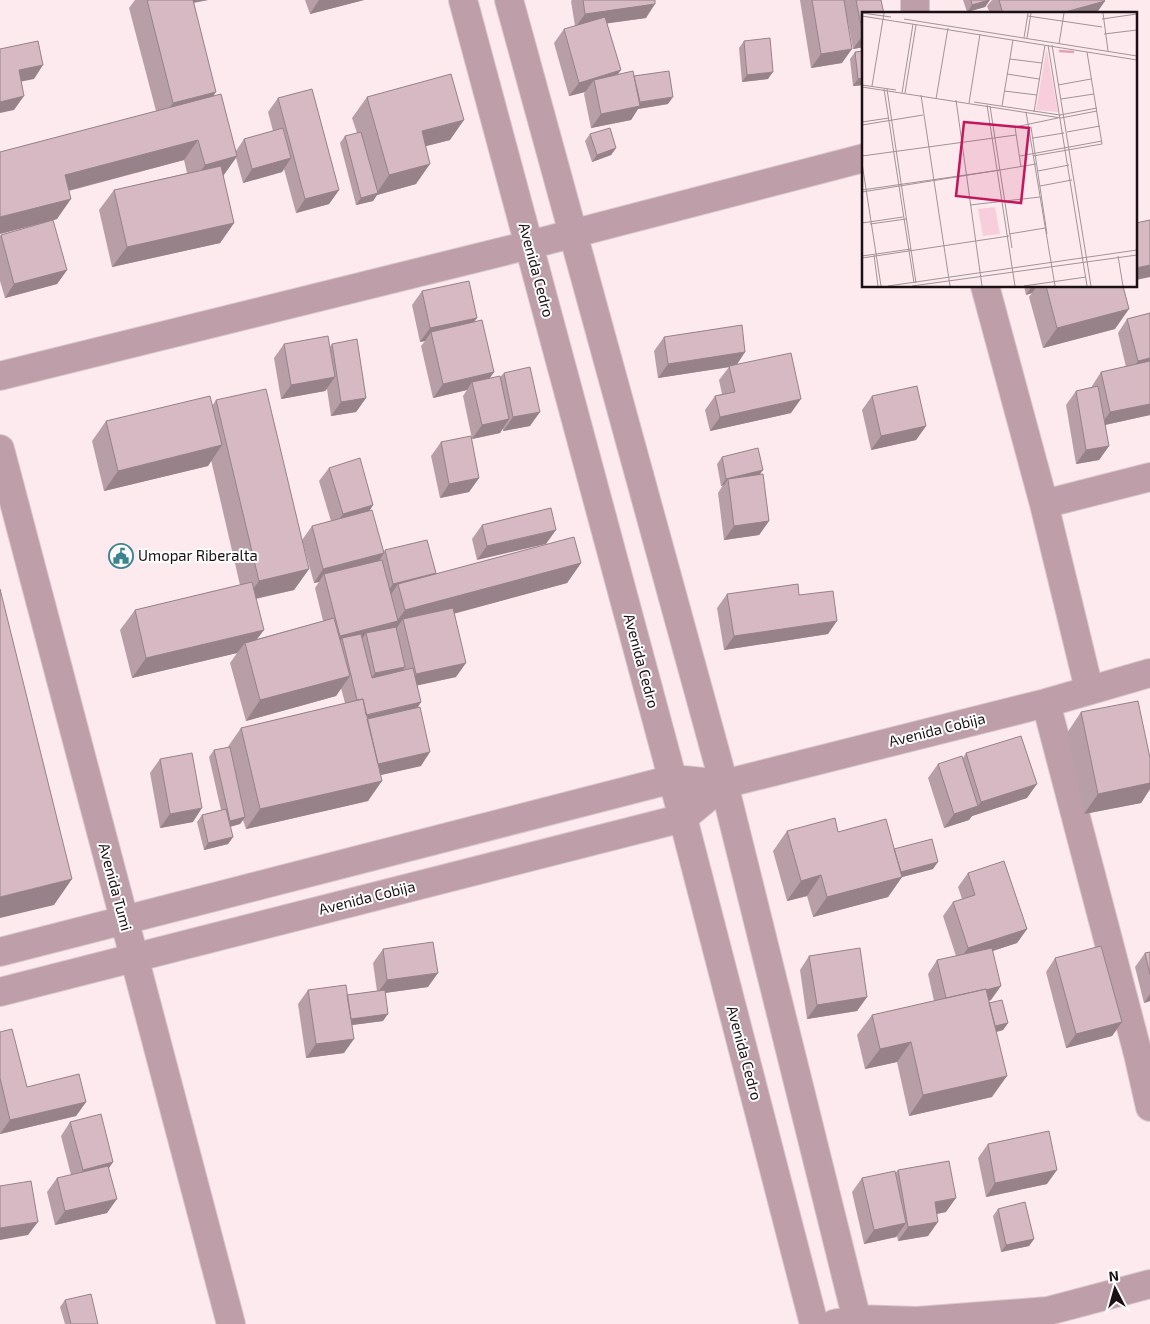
<svg xmlns="http://www.w3.org/2000/svg" width="1150" height="1324" font-family="'Exo 2',sans-serif">
<style>
.lines{fill:none;stroke-linecap:round;stroke-linejoin:round}
.minor-casing{stroke:#d8c7cc;stroke-width:30}
.minor{stroke:#be9fa9;stroke-width:28}
.wall{fill:#b89fa7}
.shaded-wall{fill:#968288}
.building{fill:#d6b9c2;stroke:#968288}
.labels{text-anchor:middle;stroke-width:4;stroke-linejoin:round;paint-order:stroke}
.street-label{font-size:15px;fill:#1b1114;stroke:#fdfdfd}
.poi-label{font-size:15px;fill:#1b1114;stroke:#fdfdfd;text-anchor:start}
.inset-river{fill:none;stroke:#e6a1b8;stroke-width:2.5}
.inset-road{fill:none;stroke:#a29397;stroke-width:1}
.view{fill:#c2185b;fill-opacity:0.15;stroke:#c2185b;stroke-width:2.5}
.inset-edge{fill:none;stroke:#1b1114;stroke-width:2.5}
</style>
<rect width="100%" height="100%" fill="#fceaef"/>
<g class="lines">
<defs>
<path id="minor" d="M463 0 683 818 814 1324
M509 0 724 784 858 1324
M915 0V14
M985 286 1044 504 1089 689
M0 376 529 245 864 158
M0 449 231 1324
M1044 504 1150 477
M1046 703 1138 1054 1150 1107
M724 784 1046 703 1150 673
M0 952 673 779 724 784 683 818 0 992
M834 1324 856 1319 917 1321 1048 1311 1150 1284"/>
</defs>
<use href="#minor" class="minor-casing"/>
<use href="#minor" class="minor"/>
</g>
<path class="wall" d="M135 0H208L194 3 214 95 236 151 244 139 273 131 268 112 278 98 339 190 329 204 296 213 284 169 282 172 243 183 236 158 223 176 234 223 220 243 112 267 99 210 114 190 187 173 184 160 69 191 57 219 0 234 156 111 129 8Z
M305 0H364L310 14Z
M572 0H655L646 18 607 23 618 75 634 76 668 104 638 109 631 120 591 128 584 94 585 92 569 96 554 43 564 29 575 26 571 1Z
M800 0H881L864 47 853 49 848 22 842 63 811 68Z
M963 0H990L985 7 967 12Z
M992 0H1104L1096 14H990L987 6Z
M744 41 768 79 742 82 739 48Z
M864 51V85L853 86 850 59 855 52Z
M367 97 450 140 426 146 416 184 377 195 373 201 356 205 340 143 345 136 357 133 352 118Z
M590 134 616 148 611 155 592 162 585 141Z
M1 235 67 270 57 284 5 298 0 281V236Z
M1024 286H1123L1115 329 1043 348 1029 297 1032 293 1026 295Z
M422 291 474 322 494 372 489 379 500 377 504 373 530 426 503 431V428L500 433 472 439 463 396 467 390 433 398 421 346 425 341 420 342 412 305Z
M1150 313V415L1105 425 1109 446 1099 460 1076 464 1066 405 1076 391 1092 387V386L1101 372 1126 367 1118 333 1127 319Z
M664 337 745 352 736 365 791 413 710 431 705 410 715 396 722 394 719 380 729 367 658 378 654 351Z
M284 344 330 347 332 344 366 398 356 412 331 416 327 389 325 391 281 399 274 358Z
M872 396 926 426 916 440 871 450 862 410Z
M216 400 309 569 294 590 256 599 257 639 323 621 315 588 319 582 314 583 302 540 312 526 331 521 319 481 329 468 373 505 370 510 384 552 385 550 436 573 435 574 581 563 567 583 455 613 456 677 417 685 421 702 418 707 421 766 380 775 368 801 246 829 243 820 240 824 230 827 233 837 228 844 204 850 197 822 202 815 221 810 209 757 214 750 227 748 241 728 345 703 341 688 336 696 246 721 230 663 237 653 132 678 120 630 135 610 240 585 211 460 208 466 104 491 92 441 106 421 212 406Z
M441 442 479 478 469 492 440 498 431 456Z
M722 457 760 475 769 521 759 535 724 540 718 493 723 485 721 486 717 464Z
M551 508 477 560 472 539 482 525Z
M727 594 799 595 828 634 724 650 717 608Z
M1081 712 1150 758V789L1141 803 1084 814 1067 733Z
M966 753 1027 798 972 816 969 820 944 828 928 778 938 764 963 758Z
M160 759 193 822 160 828 150 773Z
M787 831 838 832 894 849 933 869 902 877 888 897 813 917 807 896 787 901 773 851Z
M968 873 1027 929 1017 943 993 951 991 1000 989 1001V1003L1008 1023 1003 1030 996 1032 992 1097 909 1116 897 1062 865 1069 857 1035 872 1015 934 1001 928 974 937 960 956 956 943 916 953 902 962 899 958 887Z
M383 949 428 987 385 993 383 1021 351 1025 344 1053 306 1058 298 1004 308 990 347 995 377 991 373 963Z
M1150 952V1001L1144 1003 1135 967 1145 953Z
M809 956 867 997 857 1011 807 1019 800 970Z
M1055 958 1122 1022 1112 1036 1066 1048 1046 972Z
M0 1032 27 1087 86 1102 76 1116 0 1134Z
M70 1122 113 1162 109 1168 107 1213 55 1225 47 1192 57 1178 71 1175 61 1136Z
M988 1144 1047 1184 986 1197 978 1158Z
M898 1170 946 1212 937 1214 928 1236 898 1241 897 1236 896 1237 864 1244 852 1192 862 1178 895 1173Z
M998 1209 1034 1239 1029 1246 1001 1252 993 1216Z
M65 1300 98 1324H65L60 1307Z"/>
<path class="shaded-wall" d="M182 0H208L178 5Z
M319 0H364L310 14Z
M990 0 985 7 967 12 972 5Z
M1105 1 1096 14H1058Z
M655 4 646 18 575 28 585 14Z
M863 35H864V47L853 49Z
M852 49 842 63 811 68 821 54Z
M43 65 34 79 9 84 19 70Z
M621 70 611 84 594 80 585 92 569 96 579 83Z
M773 72 768 79 742 82 747 75Z
M864 78V85L853 86 858 79Z
M216 92 202 112 159 123 173 103Z
M24 96 14 110 0 113V102Z
M673 97 668 104 638 109 631 120 591 128 601 114 637 103Z
M464 120 450 140 407 151 422 131Z
M198 140 184 160 51 195 65 175Z
M616 148 611 155 592 162 597 155Z
M237 156 223 176 190 185 205 165Z
M291 158 282 172 243 183 252 169Z
M430 164 416 184 377 195 373 201 356 205 361 198 376 194 389 175Z
M339 190 329 204 296 213 305 199Z
M71 199 57 219 0 234V217Z
M234 223 220 243 112 267 127 247Z
M1150 265V277L1136 280V268Z
M67 270 57 284 5 298 14 284Z
M1032 286H1037L1032 293 1026 295Z
M1129 309 1115 329 1043 348 1057 328Z
M477 318 467 332H431L425 341 420 342 430 328Z
M745 352 736 366 658 378 668 364Z
M1150 358V370L1128 375 1138 361Z
M494 372 484 386 472 382 467 390 433 398 443 384Z
M335 377 325 391 281 399 291 385Z
M366 398 356 412 331 416 341 402Z
M801 399 791 413 710 431 720 417Z
M1150 404V415L1100 426 1110 412Z
M540 412 530 426 503 431 513 417Z
M509 419 500 433 472 439 482 425Z
M926 426 916 440 871 450 881 436Z
M222 445 208 466 104 491 118 471Z
M1109 446 1099 460 1076 464 1086 450Z
M763 470 758 477 728 479 724 485 721 486 726 479Z
M479 478 469 492 440 498 449 484Z
M373 505 364 519 333 528 343 514Z
M769 521 759 535 724 540 734 526Z
M556 530 546 544 477 560 487 546Z
M384 553 375 567 324 574 319 582 314 583 323 569Z
M581 563 567 583 405 627 403 619 396 629 366 633 360 642 342 638 335 649 330 650 340 636 397 621 405 610Z
M309 569 294 590 244 601 259 581Z
M436 573 426 587 398 584 390 596 384 598 393 584Z
M837 621 828 634 724 650 734 636Z
M264 630 249 650 245 643 237 653 132 678 146 658Z
M466 663 456 677 406 688 416 674Z
M405 667 395 681 365 687 375 673Z
M350 676 336 696 246 721 260 700Z
M421 702 412 716 369 726 361 717Z
M430 752 421 766 368 778 378 764Z
M382 781 368 801 246 829 260 809Z
M1150 783V789L1141 803 1084 814 1098 794Z
M1037 784 1027 798 972 816 969 820 944 828 954 814 978 806 981 802Z
M202 808 193 822 160 828 170 814Z
M245 817 240 824 225 828 230 821Z
M233 837 228 844 204 850 208 843Z
M938 862 933 869 902 877 888 897 813 917 827 897 896 873Z
M821 875 807 896 787 901 801 881Z
M72 879 54 905 0 918V897Z
M1027 929 1017 943 958 962 968 948Z
M438 973 428 987 377 994 387 980Z
M1001 986 991 1000 936 1013 946 999Z
M1150 994V1001L1144 1003Z
M867 997 857 1011 807 1019 817 1005Z
M388 1014 383 1021 345 1026 350 1019Z
M1122 1022 1112 1036 1066 1048 1076 1034Z
M1008 1023 1003 1030 981 1036 986 1028Z
M354 1039 344 1053 306 1058 316 1044Z
M911 1042 897 1062 865 1069 880 1049Z
M1007 1076 992 1097 909 1116 923 1095Z
M86 1102 76 1116 0 1134 10 1120Z
M113 1162 103 1176 74 1184 83 1170Z
M1057 1170 1047 1184 986 1197 995 1183Z
M956 1198 946 1212 925 1216 935 1202Z
M117 1199 107 1213 55 1225 65 1211Z
M38 1222 28 1235 0 1240V1228Z
M938 1222 928 1236 898 1241 908 1227Z
M906 1223 896 1237 864 1244 874 1230Z
M1034 1239 1029 1246 1001 1252 1006 1245Z"/>
<path class="building" d="M147 0H193L216 92 173 103Z
M583 0H655V4L585 14Z
M812 0H844L852 49 821 54Z
M856 0H881L884 14H864V35H863Z
M971 0H989L972 5Z
M999 0H1104L1105 1 1058 14H1003Z
M605 17 621 70 579 83 564 29Z
M770 38 773 72 747 75 744 41Z
M38 41 43 65 19 70 24 96 0 102V49Z
M864 51V78L858 79 855 52Z
M633 71 640 106 601 114 594 80Z
M669 71 673 97 640 102 634 76Z
M451 74 464 120 422 131 430 164 389 175 367 97Z
M312 89 339 190 305 199 278 98Z
M221 94 237 156 205 165 198 140 65 175 71 199 0 217V152Z
M283 128 291 158 252 169 244 139Z
M610 128 616 148 597 155 590 134Z
M361 132 378 193 361 198 345 136Z
M221 166 234 223 127 247 114 190Z
M53 220 67 270 14 284 1 235Z
M1150 220V265L1136 268V223Z
M469 281 477 318 430 328 422 291Z
M1046 286H1123L1129 309 1057 328Z
M1150 313V358L1138 361 1127 319Z
M482 320 494 372 443 384 431 332Z
M742 325 745 352 668 364 664 337Z
M328 336 335 377 291 385 284 344Z
M357 339 366 398 341 402 332 344Z
M791 353 801 399 720 417 715 396 735 392 729 366Z
M1150 361V404L1110 412 1101 372Z
M530 367 540 412 513 417 504 373Z
M500 376 509 419 482 425 472 382Z
M917 386 926 426 881 436 872 396Z
M1098 386 1109 446 1086 450 1076 391Z
M266 389 309 569 259 581 216 400Z
M210 396 222 445 118 471 106 421Z
M471 436 479 478 449 484 441 442Z
M758 448 763 470 726 479 722 457Z
M360 458 373 505 343 514 329 468Z
M763 474 769 521 734 526 728 479Z
M551 508 556 530 487 546 482 525Z
M372 510 384 553 323 569 312 526Z
M574 537 581 563 405 610 398 584Z
M427 540 436 573 393 584 385 550Z
M382 560 398 621 340 636 324 574Z
M252 582 264 630 146 658 135 610Z
M798 584 799 595 833 591 837 621 734 636 727 594Z
M0 589 72 879 0 897Z
M453 608 466 663 416 674 403 619Z
M334 618 350 676 260 700 245 643Z
M396 627 405 667 375 673 366 633Z
M361 634 372 678 413 668 421 702 366 715 363 699 357 700 342 638Z
M363 699 382 781 260 809 241 728Z
M1138 701 1150 758V783L1098 794 1081 712Z
M420 707 430 752 378 764 367 719Z
M1021 736 1037 784 981 802 966 753Z
M230 747 245 817 230 821 214 750Z
M192 753 202 808 170 814 160 759Z
M962 756 978 806 954 814 938 764Z
M226 809 233 837 208 843 202 815Z
M835 818 838 832 886 819 902 877 827 897 821 875 801 881 787 831Z
M932 839 938 862 901 872 894 849Z
M1004 861 1027 929 968 948 953 902 975 895 968 873Z
M433 942 438 973 387 980 383 949Z
M1101 946 1122 1022 1076 1034 1055 958Z
M860 948 867 997 817 1005 809 956Z
M992 948 1001 986 986 990V989L946 998 937 960Z
M1150 952V975L1145 953Z
M346 985 354 1039 316 1044 308 990Z
M986 989 1007 1076 923 1095 911 1042 880 1049 872 1015Z
M385 990 388 1014 351 1019 347 995Z
M1002 1000 1008 1023 995 1026 989 1003Z
M12 1029 27 1087 79 1074 86 1102 10 1120 0 1078V1032Z
M101 1114 113 1162 83 1170 70 1122Z
M1049 1131 1057 1170 995 1183 988 1144Z
M949 1161 956 1198 935 1202 938 1222 908 1227 898 1170Z
M108 1166 117 1199 65 1211 57 1178Z
M895 1171 906 1223 874 1230 862 1178Z
M31 1181 38 1222 0 1228V1186Z
M1025 1202 1034 1239 1006 1245 998 1209Z
M91 1294 98 1324H71L65 1300Z"/>
<defs>
<symbol id="civic-ring" viewBox="-11 -11 22 22"><circle r="9.5" fill="#fdfdfd" stroke="#3d848e" stroke-width="1.5"/><path d="M-.6-6.5H3V-4.5H.6V-3L4-1V1h2V6H-6V1h2V-1L-.6-3ZM-1.2 2.5V6h2.4V2.5Z" fill="#3d848e"/></symbol>
</defs>
<g fill-rule="evenodd">
<use href="#civic-ring" x="107" y="542" width="28" height="28"/>
</g>
<g class="labels">
<g class="street-label">
<text transform="translate(536 270) rotate(75)" y="5">Avenida Cedro</text>
<text transform="translate(641 661) rotate(75)" y="5">Avenida Cedro</text>
<text transform="translate(937 730) rotate(-14)" y="5">Avenida Cobija</text>
<text transform="translate(115 887) rotate(75)" y="5">Avenida Tumi</text>
<text transform="translate(367 898) rotate(-14)" y="5">Avenida Cobija</text>
<text transform="translate(744 1053) rotate(75)" y="5">Avenida Cedro</text>
</g>
<g class="poi-label">
<text x="138" y="561">Umopar Riberalta</text>
</g>
</g>
<g transform="translate(862 12)">
<rect width="275" height="275" fill="#fceaef"/>
<path d="M184 39H185L196 100 174 98ZM133 195 138 222 121 224 116 197Z" fill="#f9cedc"/>
<path class="inset-river" d="M197 39 212 40"/>
<path class="inset-road" d="M0 1 29 5M241 1 246 39M0 4 275 48M166 4 240 15M42 7 275 44M240 7 275 2M242 22 275 18M162 26 166 1M165 26 169 1M197 32 202 1M186 33 225 274M190 33 229 274M148 47 180 51M145 62 177 67M0 73 34 78M196 73 229 67M10 74 22 1M0 75 199 106 235 99M22 77 52 271M25 77 54 271M142 79 175 83M40 81 51 12M43 81 54 13M59 83 88 274M74 87 86 16M199 87 232 82M94 88 120 274M112 90 198 103 235 96M107 91 118 22M125 93 153 274M128 94 150 236M140 94 151 28M164 100 193 274M172 100 183 33M0 110 27 106M0 113 61 103M169 115 185 222M205 120 238 114M171 126 202 121M0 144 154 123M158 144 240 129M171 144 240 132 225 40M0 151 19 274M159 155 153 115 196 106M138 158 174 152M176 159 207 153M178 174 210 168M0 178 138 158 0 180M108 193 178 185M0 211 41 205M8 212 44 207M147 222 183 216M12 243 16 274M0 244 49 237M256 244 261 274M0 246 147 224M26 274 275 238M50 274 275 243M162 274 224 265"/>
<path class="view" d="M102 110 167 116 159 191 94 184Z"/>
<rect width="275" height="275" class="inset-edge"/>
</g>
<g transform="translate(1115 1289) rotate(354)" stroke="#fdfdfd" stroke-width="4" paint-order="stroke">
<path d="M0-4L9 19L0 12L-9 19Z" fill="#1b1114"/>
<text y="-8" font-size="14" font-weight="bold" text-anchor="middle" fill="#1b1114">N</text>
</g>
</svg>
